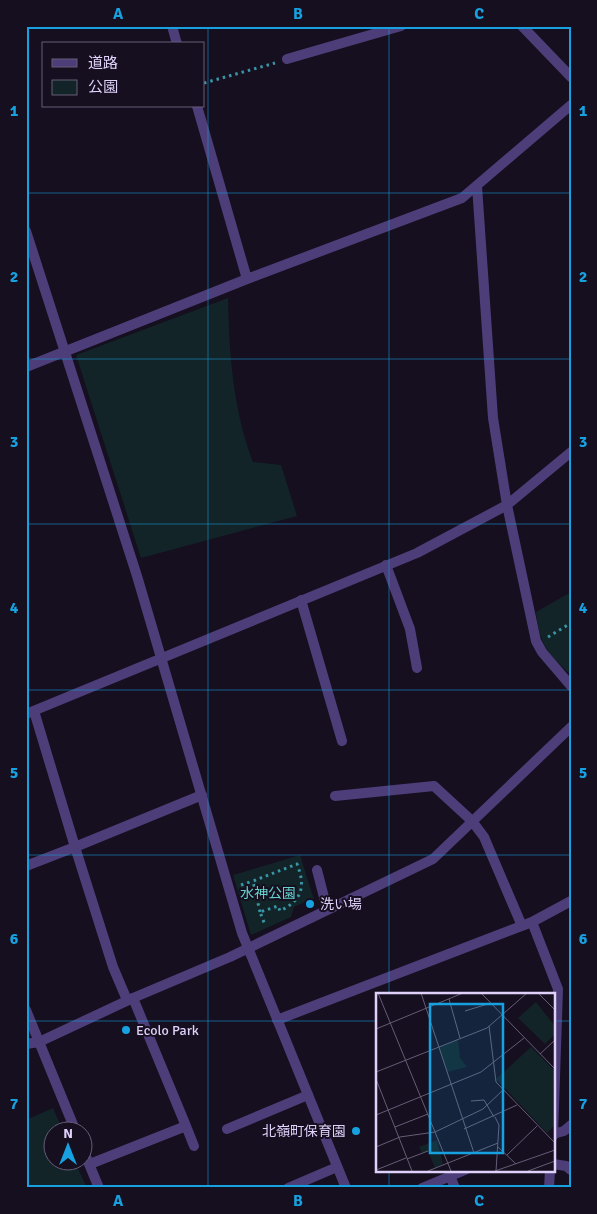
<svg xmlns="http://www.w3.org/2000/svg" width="597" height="1214" font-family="Signika,'Noto Sans JP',sans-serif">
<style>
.green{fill:#122428}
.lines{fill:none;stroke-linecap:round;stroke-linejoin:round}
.path{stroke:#3a95a6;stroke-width:3;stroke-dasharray:2.5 4;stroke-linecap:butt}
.service{stroke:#4d3e79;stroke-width:10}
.minor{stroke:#4d3e79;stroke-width:10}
.tertiary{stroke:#4d3e79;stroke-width:10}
.grid{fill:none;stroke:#17a1e1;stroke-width:1;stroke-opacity:0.55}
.poi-dot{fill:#17a1e1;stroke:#150f1f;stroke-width:2}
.labels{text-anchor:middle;stroke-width:4;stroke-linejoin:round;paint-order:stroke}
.park-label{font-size:14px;fill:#65d2ce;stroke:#150f1f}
.poi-label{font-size:14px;fill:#dfd1fa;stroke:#150f1f;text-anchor:start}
.inset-road{fill:none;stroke:#665d77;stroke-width:1}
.view{fill:#17a1e1;fill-opacity:0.15;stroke:#17a1e1;stroke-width:2.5}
.inset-edge{fill:none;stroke:#dfd1fa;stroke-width:2.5}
.neatline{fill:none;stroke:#17a1e1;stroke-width:2}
.grid-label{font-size:16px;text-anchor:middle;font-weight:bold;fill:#17a1e1}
</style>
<rect width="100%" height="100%" fill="#150f1f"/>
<path class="green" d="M228 298C229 353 233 410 253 462L281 465 297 516 141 558 76 355Z
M571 592V675C547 652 540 646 536 612Z
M300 855 316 906 305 902 294 907 291 917 251 935 233 875Z
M53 1108 63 1131 52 1132V1162H75L87 1188H26V1120Z"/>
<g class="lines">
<path class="path" d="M204 83 275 63
M548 637 571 623
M241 885 253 881
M260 912 253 881 297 864C306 887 302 900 280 911L278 906 260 912 265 925"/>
<path class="service" d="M386 565 410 629 417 668
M301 600 342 741
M26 866 75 847 34 711
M317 870 327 909
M127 1000 113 967 75 847 202 795
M186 1126 194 1146
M227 1129 308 1095
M553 1134 564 1131 571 1125
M90 1164 186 1126 133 998
M450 1176 455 1188
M288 1188 337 1167"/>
<path class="minor" d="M172 26 177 44
M287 59 401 26
M197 106 247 279
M477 186 493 418 507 505 536 641 542 652 571 686
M26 231 137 576 242 933 346 1188
M26 367 247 279 462 198 571 105
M26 714 417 553 507 505 571 452
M335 796 434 786 472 821 484 837 522 926
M532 922 558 989 553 1136
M26 1010 76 1132
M277 1020 532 922 571 901
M26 1044 39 1042 133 998 230 957 433 859 571 727
M82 1147 99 1188
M553 1164 566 1166 571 1170
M422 1188 465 1170
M549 1188 550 1170"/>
<path class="tertiary" d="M522 26 571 77"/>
</g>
<path class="grid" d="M208 26V1188M389 26V994M26 193H571M26 359H571M26 524H571M26 690H571M26 855H571M26 1021H377M553 1021H571M389 1170V1188"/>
<g class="poi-dot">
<circle cx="310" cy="904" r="5"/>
<circle cx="126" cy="1030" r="5"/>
<circle cx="356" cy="1131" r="5"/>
</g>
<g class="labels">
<g class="park-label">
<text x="268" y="898">水神公園</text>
</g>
<g class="poi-label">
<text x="320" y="909">洗い場</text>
<text x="136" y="1035">Ecolo Park</text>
<text x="346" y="1136" text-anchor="end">北嶺町保育園</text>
</g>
</g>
<g transform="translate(376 993)">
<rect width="179" height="179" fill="#150f1f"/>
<path d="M160 9 179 33V41L169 51 142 25ZM82 47 84 65 91 74 71 79 63 54ZM155 54 179 78V132L171 140 120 86ZM61 147 67 171 59 175 52 158 46 160 43 154Z" fill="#122428"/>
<path class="inset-road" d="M2 0 75 178M45 0 98 160M105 0 179 76M162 0 179 17M73 6 84 45M89 18 115 10M113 33 120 89 179 150M0 36 87 0M164 61 179 47M0 79 111 35 151 0M0 86 36 178M95 108 108 107 118 124M0 122 105 79 148 45M119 124 123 132 120 178M19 134 52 121M88 136 141 112M0 154 24 144 59 139 82 128 107 116 127 97M122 154 140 171M131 162 161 133M31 166 52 158M0 177 30 165M52 178 122 150M119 178 179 157M152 178 179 168"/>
<path class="view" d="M54 11H127V160H54Z"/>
<rect width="179" height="179" class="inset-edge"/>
</g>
<rect width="597" height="1214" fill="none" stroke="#150f1f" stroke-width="55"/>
<rect x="42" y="42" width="162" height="65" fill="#150f1f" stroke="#665d77"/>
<rect x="52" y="59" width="25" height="8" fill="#4d3e79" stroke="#665d77"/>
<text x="88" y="68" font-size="15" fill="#dfd1fa">道路</text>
<rect x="52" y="80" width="25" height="15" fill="#122428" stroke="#665d77"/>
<text x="88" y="92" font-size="15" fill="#dfd1fa">公園</text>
<g transform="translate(68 1146)"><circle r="24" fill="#150f1f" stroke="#665d77"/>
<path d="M0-4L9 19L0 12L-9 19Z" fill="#17a1e1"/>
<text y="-8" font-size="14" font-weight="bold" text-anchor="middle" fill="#dfd1fa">N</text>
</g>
<rect x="28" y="28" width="542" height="1158" class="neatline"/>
<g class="grid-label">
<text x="118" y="19">A</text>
<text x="298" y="19">B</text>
<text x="479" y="19">C</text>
<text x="14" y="116">1</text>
<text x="583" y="116">1</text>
<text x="14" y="282">2</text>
<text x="583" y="282">2</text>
<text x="14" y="447">3</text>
<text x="583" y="447">3</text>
<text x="14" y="613">4</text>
<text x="583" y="613">4</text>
<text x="14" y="778">5</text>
<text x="583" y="778">5</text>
<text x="14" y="944">6</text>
<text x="583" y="944">6</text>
<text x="14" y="1109">7</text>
<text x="583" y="1109">7</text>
<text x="118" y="1206">A</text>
<text x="298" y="1206">B</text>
<text x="479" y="1206">C</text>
</g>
</svg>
